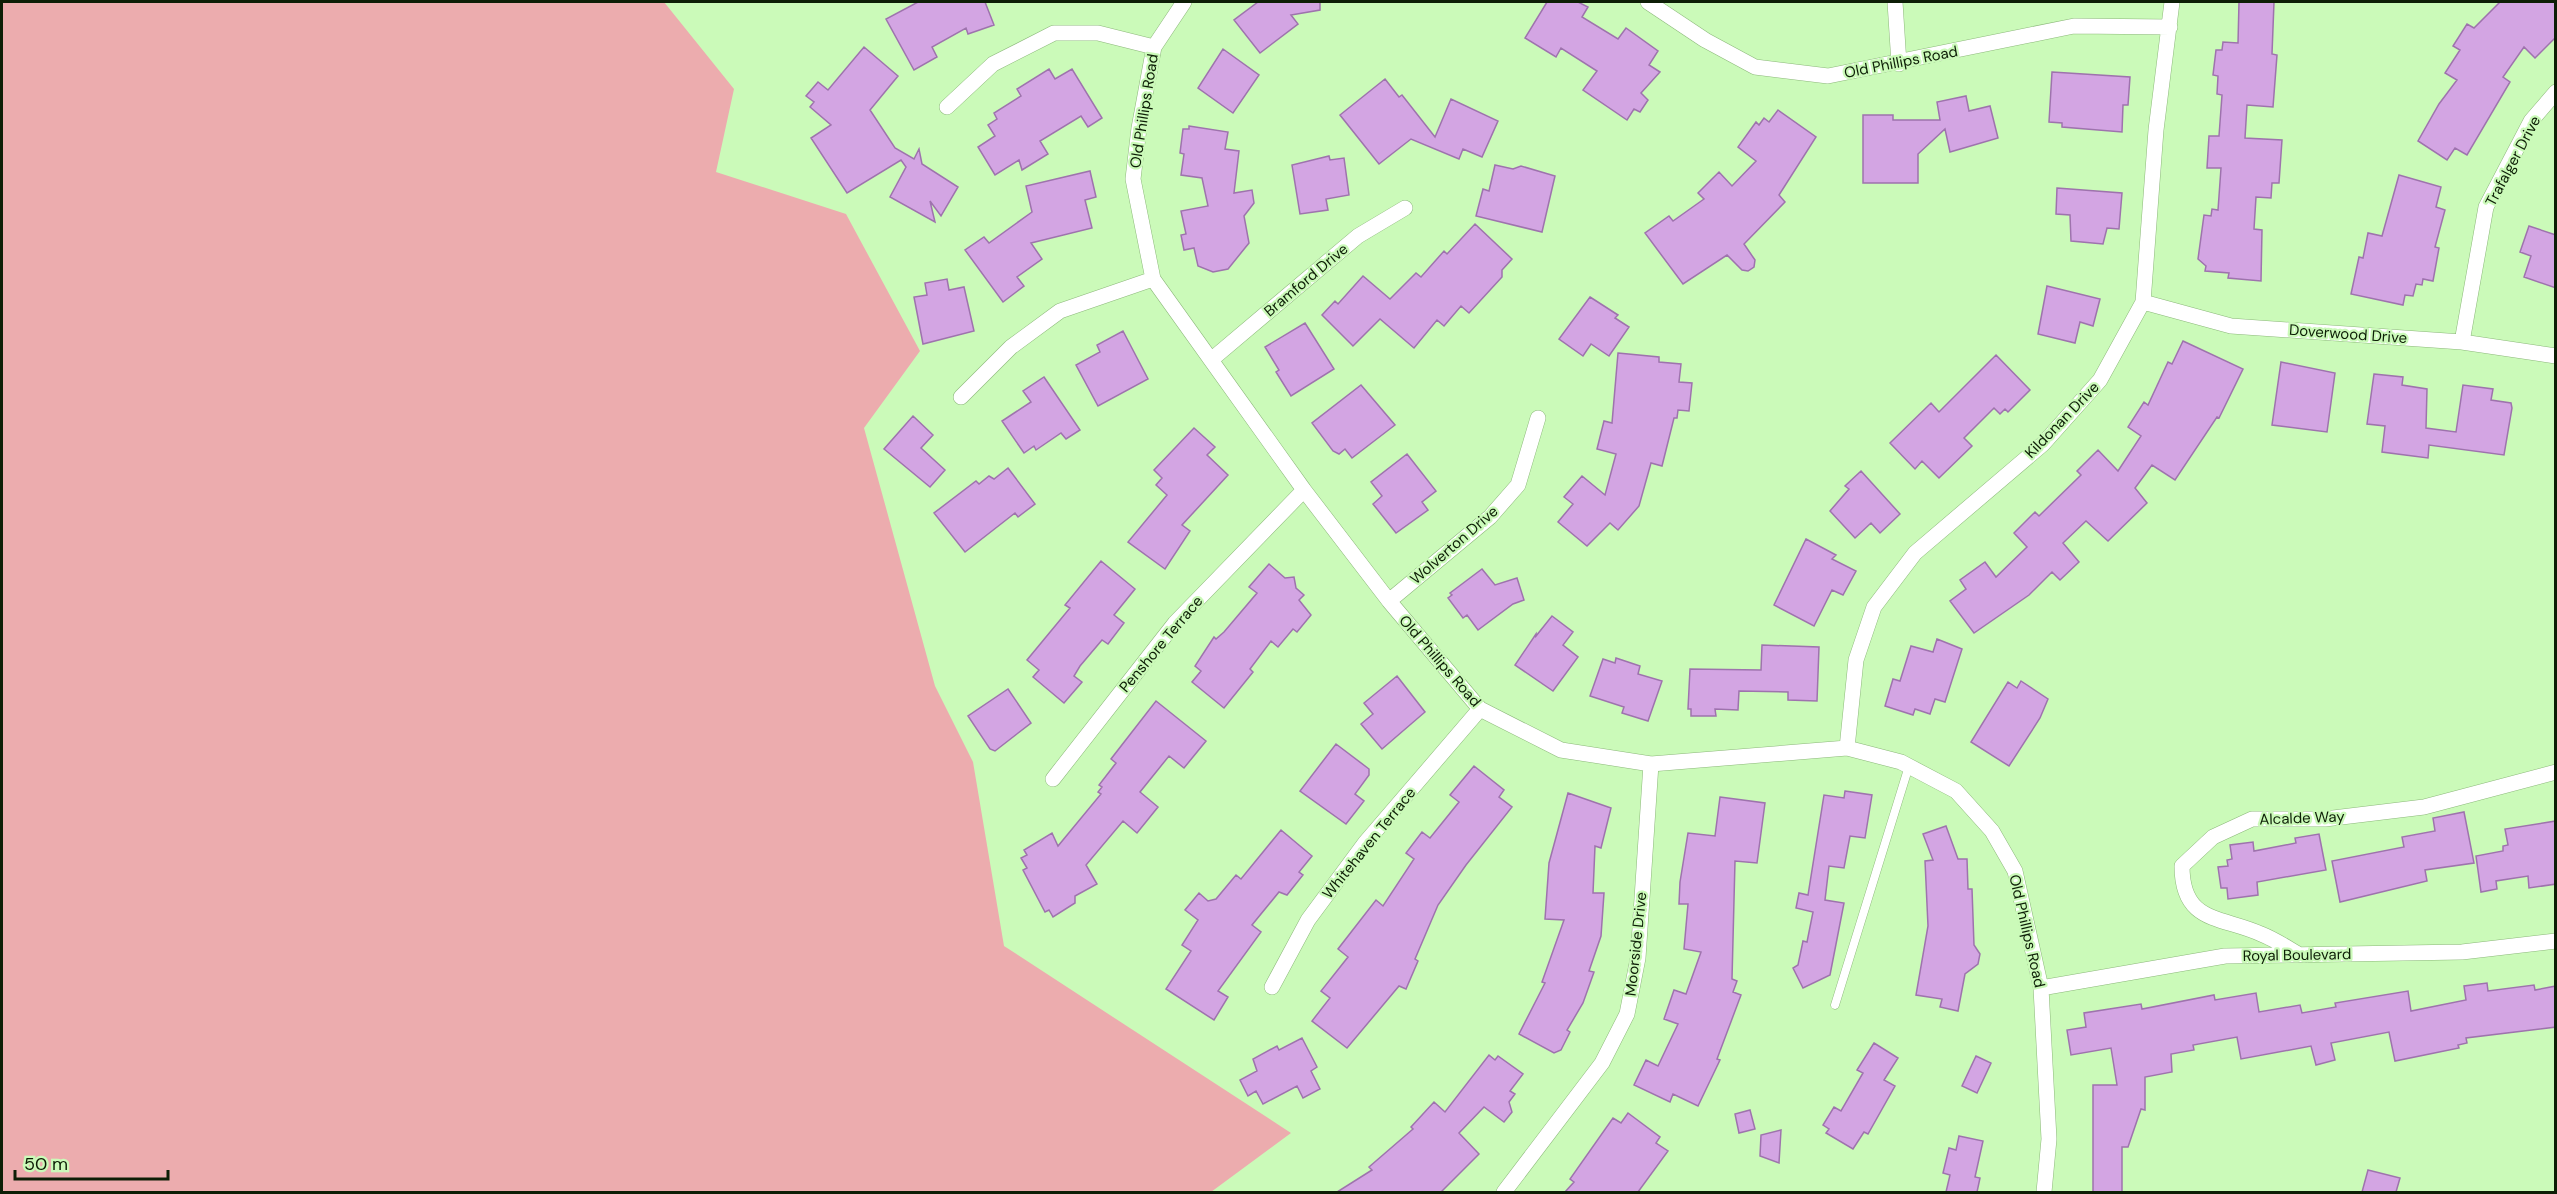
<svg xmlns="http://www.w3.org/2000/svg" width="2557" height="1194" font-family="'DM Sans',sans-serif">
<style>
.green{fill:#ecacae}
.building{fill:#d3a5e3;stroke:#9e73ad;stroke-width:1.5}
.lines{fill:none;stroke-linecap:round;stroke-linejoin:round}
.lane-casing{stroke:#8cb87a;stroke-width:9}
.street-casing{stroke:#8cb87a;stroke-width:16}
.lane{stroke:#fff;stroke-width:8}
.street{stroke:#fff;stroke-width:15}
.labels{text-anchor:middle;stroke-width:4.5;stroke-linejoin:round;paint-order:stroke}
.street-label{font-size:15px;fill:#0d1e06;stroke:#cbfab9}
</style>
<rect width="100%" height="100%" fill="#cbfab9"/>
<path class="green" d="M2 2H664L734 89 716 172 846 214 920 351 864 428 935 686 973 762 1004 946 1291 1133 1211 1192H2Z"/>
<path class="building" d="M918 2H985L994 25 968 34 966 28 932 47 937 57 914 70 886 19Z
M1258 2H1320V10L1291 15 1298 24 1260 53 1234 20Z
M1547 2H1578L1588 7 1582 17 1618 39 1626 28 1658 51 1649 65 1660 72 1641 93 1648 100 1640 112 1634 109 1627 120 1583 90 1597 71 1561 48 1556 57 1525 38Z
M2239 2H2274L2272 54 2277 55 2273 107 2247 105 2245 138 2282 140 2279 183H2272L2271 198 2256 197 2254 229 2262 230 2261 281 2228 278 2229 273 2205 271 2206 266 2198 259 2204 215 2211 216 2212 209 2218 210 2221 168H2207L2209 136H2219L2222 95 2217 94 2218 76 2213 75 2216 50H2222L2223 42 2238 43Z
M2500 2H2556V37L2535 58 2524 47 2503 77 2510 82 2467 155 2455 148 2447 160 2418 141 2439 104 2457 80 2445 73 2460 50 2453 46 2467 24 2474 28Z
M864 47 898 76 870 110 895 148 914 159 919 149 922 164 958 187 941 216 930 201 935 222 890 197 906 167 901 160 847 193 811 138 831 125 810 107 814 102 806 96 818 82 828 90Z
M1223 49 1259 75 1233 113 1198 88Z
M1049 69 1055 79 1072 69 1102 118 1088 127 1081 116 1040 141 1048 154 1022 170 1019 160 995 175 978 147 995 136 988 125 997 119 994 113 1021 96 1017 89Z
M2052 72 2130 77 2128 105H2123L2122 132 2062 127V123L2049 122Z
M1385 79 1399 97 1402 95 1435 137 1451 99 1498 121 1482 157 1463 149 1459 159 1411 139 1379 164 1340 115Z
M1966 96 1969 111 1990 106 1998 138 1950 152 1945 129 1918 154V183H1863V115H1893V120H1940L1937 102Z
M1778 110 1816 137 1779 195 1785 202 1744 244 1755 260 1754 267 1748 271 1742 270 1727 255 1683 284 1645 233 1669 216 1673 221 1704 199 1698 193 1719 172 1732 186 1756 161 1738 147 1756 122 1759 125 1764 118 1769 122Z
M1189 126 1228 132 1225 149 1239 151 1234 193 1252 190 1254 203 1244 216 1249 243 1228 269 1213 272 1198 266 1194 248 1184 250 1181 235 1186 234 1181 211 1208 206 1202 178 1181 175 1184 154 1180 153 1183 129H1189Z
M1329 156 1330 160 1344 158 1349 195 1326 199 1328 210 1300 214 1292 165Z
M1495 165 1513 169 1521 166 1555 176 1542 232 1476 216 1483 189 1489 191Z
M1090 171 1096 197 1085 200 1092 228 1031 243 1042 259 1017 277 1024 286 1003 302 965 250 984 237 989 243 1032 212 1026 186Z
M2399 175 2441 187 2436 207 2445 210 2435 247 2439 248 2433 281 2423 279 2422 285 2416 284 2413 296 2405 295 2403 305 2351 294 2359 257 2363 258 2368 233 2382 236Z
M2057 188 2122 193 2119 229 2107 228 2103 244 2071 241 2070 215 2056 214Z
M1475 224 1512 259 1502 270V277L1469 313 1461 306 1444 326 1437 320 1414 348 1380 319 1353 346 1322 315 1335 301 1338 304 1363 276 1390 299 1416 273 1421 277 1444 251 1447 254Z
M2529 226 2556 235V288L2524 277 2531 256 2520 252Z
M947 279 949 290 964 287 974 331 923 344 914 297 927 295 925 283Z
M2047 286 2100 299 2093 326 2080 322 2075 343 2038 334Z
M1590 297 1618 315 1615 318 1629 327 1609 356 1591 344 1583 356 1559 339Z
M1305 323 1334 369 1291 396 1276 372 1279 370 1265 347Z
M1123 331 1148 379 1098 406 1076 365 1100 352 1097 345Z
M2183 341 2243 369 2219 418 2217 417 2175 480 2152 465 2135 488 2147 503 2108 541 2086 521 2063 543 2079 562 2060 580 2052 572 2029 595 1974 633 1950 601 1966 589 1960 580 1985 562 1996 577 2027 547 2014 533 2035 512 2039 516 2081 475 2077 471 2098 450 2118 471 2141 436 2128 427 2144 402 2148 405 2168 362 2172 364Z
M1618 353 1659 357V362L1681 364 1679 382 1692 383 1689 411 1678 410 1677 418H1674L1662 466 1651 463 1639 506 1618 530 1610 523 1587 546 1558 522 1573 504 1564 497 1582 476 1605 495 1616 454 1597 449 1604 421 1612 423Z
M1996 355 2030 390 2008 412 2005 409 2000 414 1994 408 1964 438 1972 446 1939 478 1922 461 1915 469 1890 443 1931 403 1939 412Z
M2281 362 2335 373 2327 432 2272 425Z
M2374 374 2403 377 2402 385 2427 389 2426 428 2456 432 2463 385 2493 389 2491 400 2511 403 2512 408 2504 455 2429 445 2428 458 2382 452 2385 426 2367 424Z
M1044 377 1080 430 1066 439 1061 433 1036 450 1034 446 1024 453 1002 421 1031 402 1023 391Z
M1361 385 1395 425 1352 458 1345 449 1339 454 1333 451 1312 423Z
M913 416 933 435 921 448 945 470 930 487 884 449Z
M1194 428 1215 447 1207 455 1228 475 1182 525 1190 531 1165 569 1128 542 1167 495 1156 485 1162 478 1154 470Z
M1407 454 1436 491 1422 502 1428 510 1396 533 1373 504 1382 496 1371 482Z
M1008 468 1035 504 1018 517 1015 513 965 552 934 513 976 481 979 484 989 476 994 479Z
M1861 471 1900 514 1880 533 1871 523 1855 538 1830 511 1849 489 1845 486Z
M1806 539 1836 555 1832 559 1856 571 1843 595 1832 590 1814 626 1774 605Z
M1101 561 1135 589 1114 615 1124 623 1108 644 1102 640 1080 666 1074 676 1082 682 1064 703 1033 677 1039 670 1027 660 1070 608 1065 605Z
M1269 564 1285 578 1294 577 1296 588 1304 595 1299 600 1311 615 1297 632 1293 629 1278 647 1271 641 1250 669 1253 672 1224 708 1192 682 1201 671 1195 666 1214 637 1216 639 1224 632 1257 593 1249 587Z
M1482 569 1495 585 1517 578 1524 600 1513 604 1478 630 1467 615 1463 618 1448 598 1452 595 1450 593Z
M1552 616 1573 632 1563 645 1578 657 1553 691 1515 665 1536 634V636Z
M1937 639 1962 649 1945 702 1935 699 1930 714 1915 709 1913 715 1885 706 1893 679 1900 681 1911 646 1933 652Z
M1762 645 1819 647 1817 701 1788 700V692L1739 691 1738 710 1715 709 1716 716H1691V709H1688L1690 669 1761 670Z
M1616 658 1640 666 1638 674 1662 681 1648 721 1622 713 1624 707 1590 696 1603 659 1615 663Z
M1397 676 1425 712 1382 749 1361 724 1373 714 1364 703Z
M2021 681 2048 699 2040 718 2009 766 1971 742 2008 682 2017 688Z
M1008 689 1031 723 995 751 990 749 968 716Z
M1156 701 1206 741 1184 768 1169 756 1140 792 1158 807 1137 833 1123 821 1086 865 1097 884 1075 896V903L1053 917 1049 910 1045 912 1023 870 1027 868 1021 858 1027 855 1024 850 1052 833 1058 846 1101 794 1098 792 1102 787 1099 785 1116 763 1111 759Z
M1336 744 1369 769V775L1355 794 1364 801 1346 824 1300 791Z
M1474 766 1504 790 1499 797 1512 807 1466 865 1438 905 1415 959 1418 961 1406 989 1399 986 1347 1048 1312 1021 1330 998 1321 991 1348 957 1338 949 1376 900 1383 906 1414 859 1406 853 1422 832 1430 838 1459 802 1450 795Z
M1845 791 1872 795 1865 838 1850 836 1844 868 1829 866 1825 900 1844 903 1830 975 1803 988 1793 968 1798 965 1803 941 1807 942 1813 912 1796 908 1799 893 1808 895 1824 795 1844 798Z
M1568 793 1611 808 1601 848 1595 846 1593 893H1604L1601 936 1589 971 1594 972 1583 1003 1567 1030 1570 1032 1561 1050 1554 1053 1519 1034 1545 983 1542 982 1564 920 1545 919 1549 863Z
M1720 797 1765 803 1757 863 1735 861 1732 979 1737 981 1733 992 1741 995 1717 1059 1720 1060 1698 1106 1673 1094 1670 1102 1634 1085 1646 1060 1658 1066 1678 1024 1664 1019 1674 990 1686 994 1701 952 1684 949 1688 904H1679L1680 882 1688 833 1715 836Z
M2464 812 2474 863 2425 870 2427 881 2340 902 2332 861 2404 847 2402 837 2435 831 2433 818Z
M2556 821V884L2529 888 2528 876 2496 881 2497 889 2481 892 2476 856 2503 851V846L2508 845 2505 829Z
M1946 826 1958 859H1967L1968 889H1972L1974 945 1980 954 1978 964 1965 974 1958 1011 1940 1007 1942 999 1916 995 1928 926 1925 861 1933 860 1923 834Z
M1281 830 1312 856 1299 872 1303 875 1287 895 1279 892 1252 925 1261 932 1218 991 1228 997 1214 1020 1166 989 1191 951 1182 945 1198 920 1185 910 1199 893 1208 901 1216 899 1236 875 1241 879Z
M2319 834 2326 870 2257 882 2258 895 2228 899 2227 888H2221L2218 867 2228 866 2227 860 2232 859 2230 845 2253 842 2254 851 2296 843 2295 838Z
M2487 983 2488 991 2534 985 2535 990 2556 986V1027L2466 1038 2467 1043 2458 1045 2459 1048 2395 1061 2389 1032 2331 1043 2335 1060 2316 1065 2311 1046 2241 1059 2237 1037 2193 1045 2194 1050 2171 1054 2172 1072 2145 1077V1110L2141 1109 2128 1147H2122V1192H2093V1085H2117L2111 1048 2071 1055 2067 1030 2086 1027 2084 1013 2141 1004 2142 1009 2214 995 2215 1000 2256 993 2259 1012 2300 1005 2302 1013 2336 1007 2335 1003 2408 991 2411 1011 2466 1000 2464 986Z
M1302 1038 1317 1067 1311 1071 1320 1089 1303 1098 1297 1086 1263 1104 1256 1091 1248 1096 1240 1080 1257 1071 1253 1059 1277 1046 1279 1050Z
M1874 1043 1898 1058 1884 1080 1895 1086 1868 1134 1864 1132 1853 1149 1826 1133 1829 1129 1823 1125 1834 1107 1841 1111 1863 1073 1857 1070Z
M1489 1055 1495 1060 1498 1056 1523 1074 1510 1091 1515 1094 1509 1102 1512 1112 1504 1122 1484 1107 1459 1133 1479 1154 1441 1192H1337L1372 1170 1369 1167 1413 1129 1411 1127 1434 1102 1445 1112Z
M1976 1056 1991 1063 1977 1093 1962 1086Z
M1750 1110 1755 1129 1739 1133 1735 1114Z
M1628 1113 1660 1137 1656 1143 1668 1151 1638 1192H1565L1574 1182 1570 1179 1613 1118 1621 1123Z
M1781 1130 1779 1163 1760 1156 1761 1135Z
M1959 1136 1983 1141 1975 1177 1980 1178 1977 1192H1946L1950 1175 1943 1173 1949 1148 1956 1150Z
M2368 1170 2400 1178 2396 1192H2362Z"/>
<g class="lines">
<defs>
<path id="lane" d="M1835 1005 1909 766"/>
<path id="street" d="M1184 2 1154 47 1139 128 1133 179 1153 279 1304 490 1389 601 1480 709 1561 750 1651 764 1847 748 1901 762 1956 791 1992 831 2015 871 2041 988 2049 1139 2044 1192
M1648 2 1705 40 1755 67 1828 76 2074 26 2170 27
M1895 2 1899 64
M947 107 993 64 1054 33H1098L1154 47
M2143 302 2231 326 2462 342 2556 356
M2462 342 2486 207 2531 121 2556 92
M1211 360 1358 236 1405 208
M961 397 1011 347 1060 311 1153 279
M1389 601 1490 517 1518 485 1538 418
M1847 748 1856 660 1874 607 1915 553 2043 444 2100 380 2143 302 2156 130 2172 2
M1053 779 1175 623 1304 490
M2298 954C2286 947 2274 939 2261 934 2222 916 2182 924 2182 866L2213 837 2252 819H2325L2424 807 2556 772
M1272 987 1308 920 1365 843 1480 709
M2041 988 2225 956 2462 952 2556 941
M1504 1192 1602 1063 1627 1014 1638 958 1651 764"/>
</defs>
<use href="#lane" class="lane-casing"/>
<use href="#street" class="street-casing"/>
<use href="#lane" class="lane"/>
<use href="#street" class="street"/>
</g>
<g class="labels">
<g class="street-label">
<text transform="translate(1901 62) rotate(-11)" y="5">Old Phillips Road</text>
<text transform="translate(1144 111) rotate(-81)" y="5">Old Phillips Road</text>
<text transform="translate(2513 161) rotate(-62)" y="5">Trafalger Drive</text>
<text transform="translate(1306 280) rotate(-40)" y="5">Bramford Drive</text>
<text transform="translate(2348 334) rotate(4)" y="5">Doverwood Drive</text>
<text transform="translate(2062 420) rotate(-46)" y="5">Kildonan Drive</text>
<text transform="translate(1454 545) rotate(-41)" y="5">Wolverton Drive</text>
<text transform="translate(1161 644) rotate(-50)" y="5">Penshore Terrace</text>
<text transform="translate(1440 661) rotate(49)" y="5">Old Phillips Road</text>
<text transform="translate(2302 818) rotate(-2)" y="5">Alcalde Way</text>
<text transform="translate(1369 843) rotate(-51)" y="5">Whitehaven Terrace</text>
<text transform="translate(2027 931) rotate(77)" y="5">Old Phillips Road</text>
<text transform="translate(1636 944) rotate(-84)" y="5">Moorside Drive</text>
<text transform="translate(2297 955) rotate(-1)" y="5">Royal Boulevard</text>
</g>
</g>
<rect width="2557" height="1194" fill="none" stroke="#0d1e06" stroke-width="6"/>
<path d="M15 1170v9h153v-9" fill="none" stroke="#0d1e06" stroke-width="3"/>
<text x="24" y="1170" font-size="18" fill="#0d1e06" stroke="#cbfab9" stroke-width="4.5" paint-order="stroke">50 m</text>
</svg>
